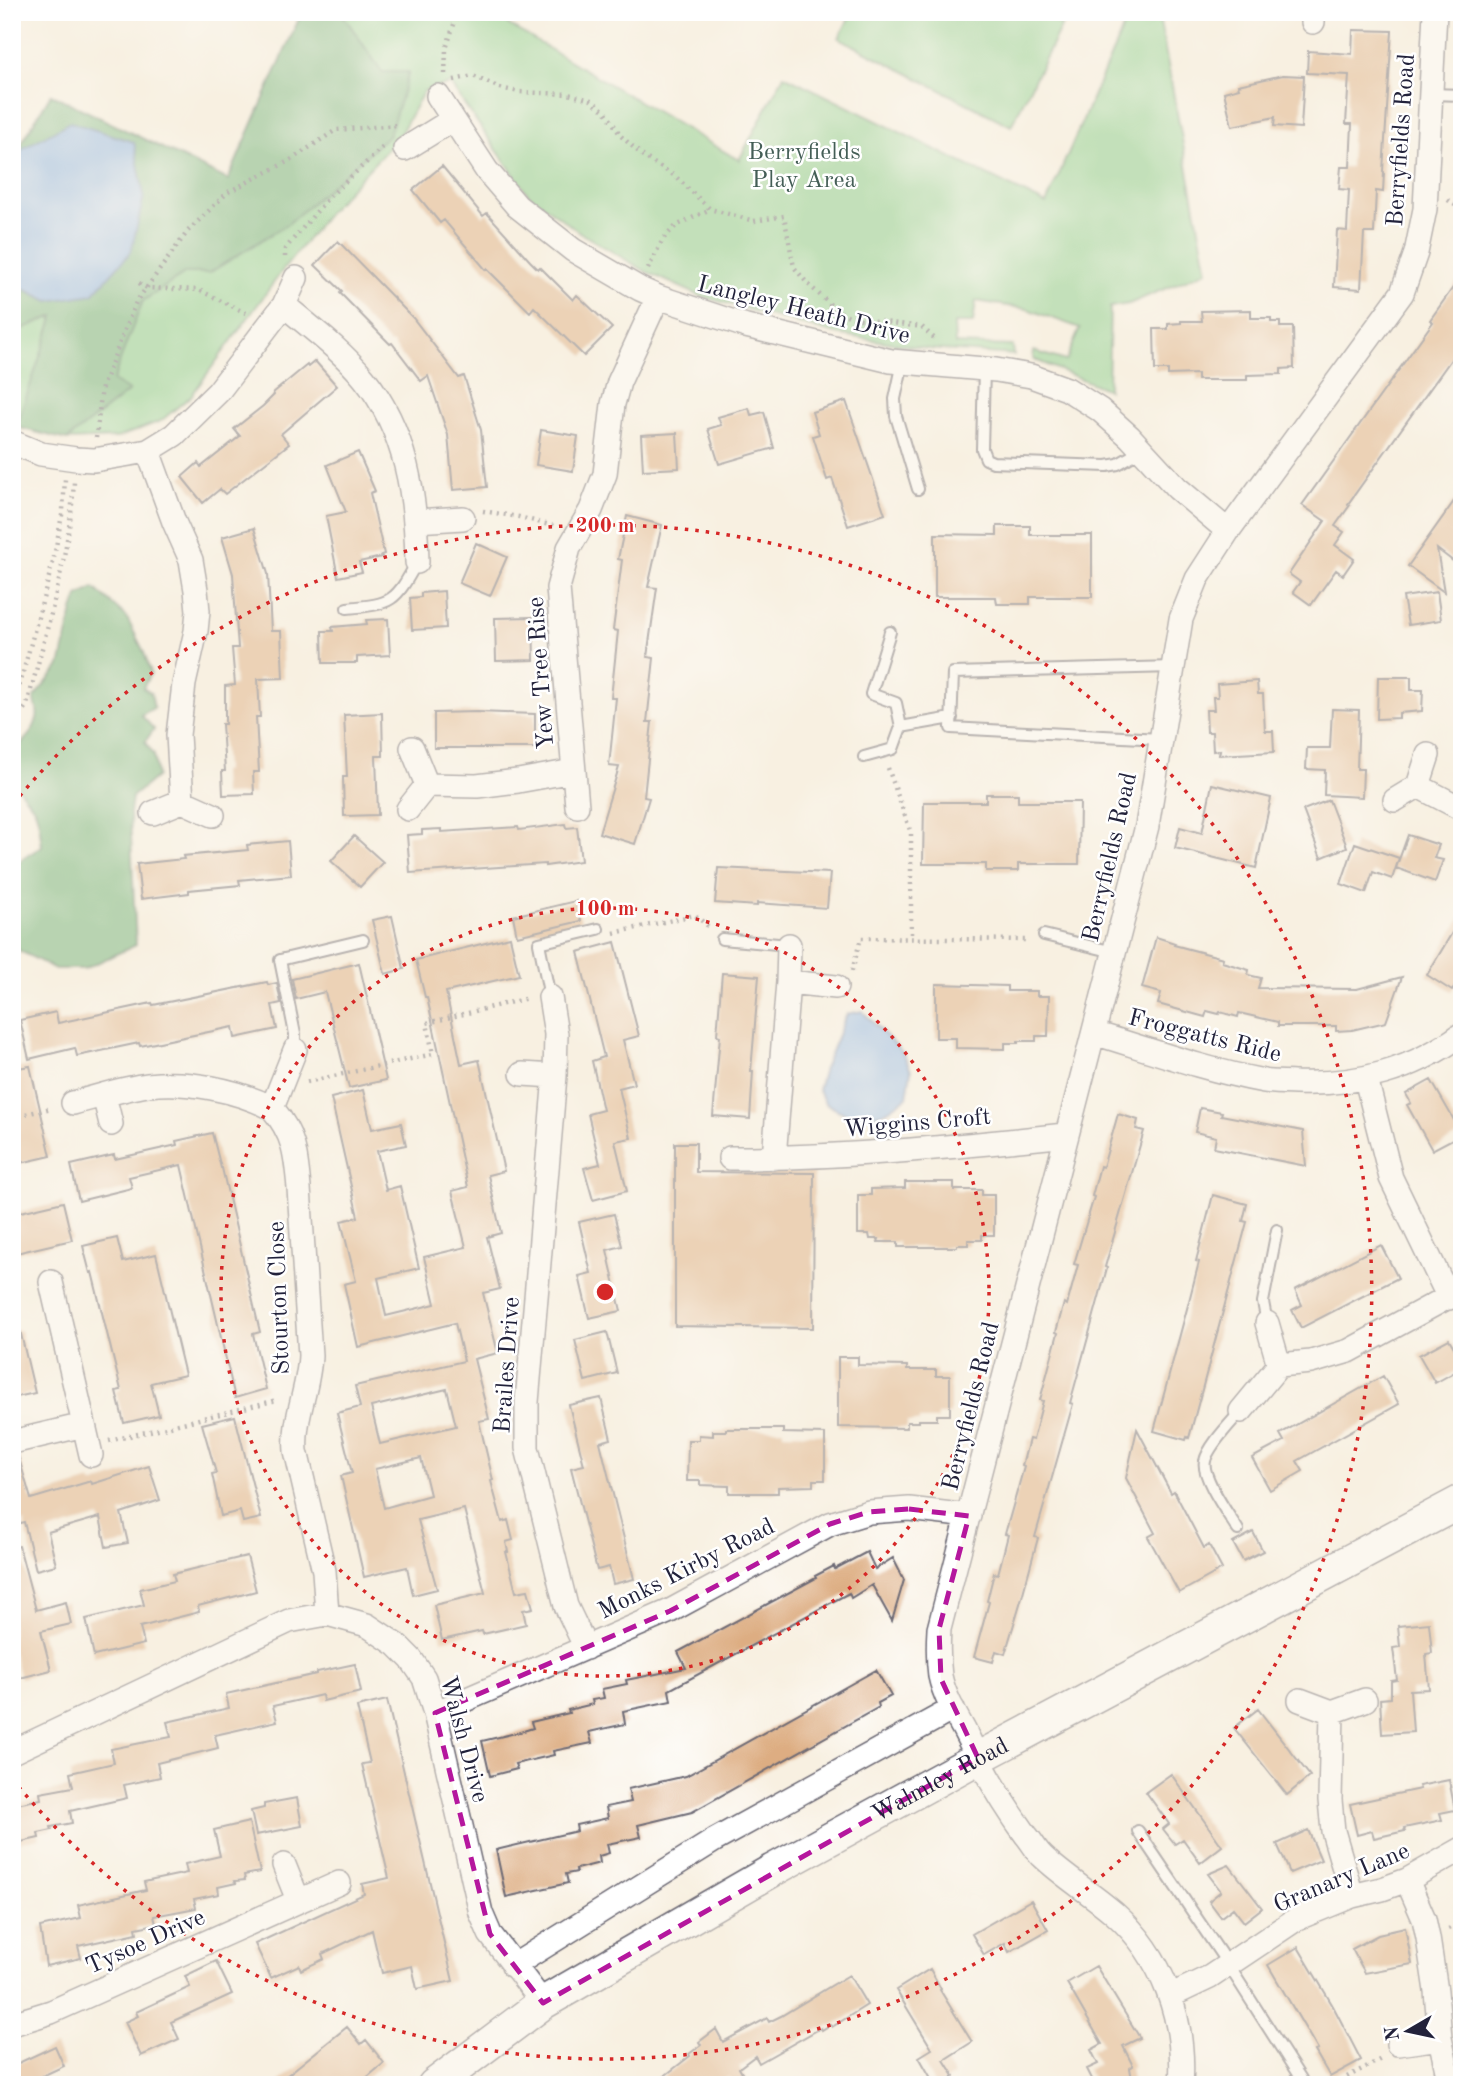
<svg xmlns="http://www.w3.org/2000/svg" width="1474" height="2097" font-family="'Old Standard TT',serif">
<style>
.green{fill:#84cd89;stroke:#537862;stroke-width:2}
.forest{fill:#6bb075;stroke:#466958;stroke-width:2}
.water{fill:#78a9e3;stroke:#4d668f;stroke-width:2}
.building{fill:#ddad82;fill-rule:evenodd}
.lines{fill:none;stroke-linecap:round;stroke-linejoin:round}
.lane-casing{stroke:#6d6a75;stroke-width:14}
.street-casing{stroke:#6d6a75;stroke-width:26}
.secondary-casing{stroke:#6d6a75;stroke-width:35}
.path{stroke:#6d6a75;stroke-width:4.5;stroke-dasharray:2 5;stroke-linecap:butt}
.lane{stroke:#fff;stroke-width:10}
.street{stroke:#fff;stroke-width:23}
.secondary{stroke:#fff;stroke-width:32}
.marked{fill:none;stroke:#b5179e;stroke-width:5;stroke-dasharray:14 9;stroke-linejoin:round}
.ring{fill:none;stroke:#d62828;stroke-width:3.5;stroke-dasharray:3.5 7}
.labels{text-anchor:middle;stroke-width:5;stroke-linejoin:round;paint-order:stroke}
.street-label{font-size:24px;fill:#22223b;stroke:#fff}
.park-label{font-size:24px;fill:#445e56;stroke:#fff}
.centre{fill:#d62828;stroke:#fff;stroke-width:3.5}
.ring-label{font-size:21px;text-anchor:middle;font-weight:bold;fill:#d62828;stroke:#fff;stroke-width:5;stroke-linejoin:round;paint-order:stroke}
</style>
<rect width="100%" height="100%" fill="#fff"/>
<filter id="ink" filterUnits="userSpaceOnUse"><feTurbulence type="fractalNoise" baseFrequency=".0143" numOctaves="2"/><feDisplacementMap in="SourceGraphic" scale="14" xChannelSelector="R" yChannelSelector="G"/><feConvolveMatrix kernelMatrix="1 2 1 2 8 2 1 2 1" color-interpolation-filters="sRGB"/></filter>
<filter id="wash" filterUnits="userSpaceOnUse"><feTurbulence type="fractalNoise" baseFrequency=".00686" numOctaves="4" result="noise"/><feDisplacementMap in="SourceGraphic" scale="28" xChannelSelector="R" yChannelSelector="G"/><feGaussianBlur stdDeviation="1.57" result="paint"/><feColorMatrix in="noise" values="0 0 0 0 0 0 0 0 0 0 0 0 0 0 0 0 0 1.4 0 .05"/><feComposite in="paint" operator="in"/></filter>
<g filter="url(#wash)">
<rect width="100%" height="100%" fill="#f8f0e1"/>
<path class="green" d="M302 12H445C462 25 481 21 499 13L509 25 739 160 784 75 1046 204 1130 12H1158L1207 271 1129 304 1110 307 1108 390 1033 359 1034 351 1066 361 1080 328 1027 309 976 301 973 323H954L955 344 1013 346 1014 355 928 349 836 334 700 296 647 272 582 234 528 194 450 84 424 91 398 138 333 207 283 270 191 396 161 421 117 438 67 440 16 427 12 424V159L51 94 228 180Z
M852 12H1037L1062 25 1011 126 839 38Z"/>
<path class="forest" d="M302 12H341L382 72H409L389 135 289 223 209 273H186L143 301 126 344 113 381 129 391 67 440 16 427 54 316 12 333V283L49 301 22 149 12 170V159L51 94 228 180Z
M94 588 126 616 143 650 151 673 143 688 151 693 154 708 141 715 154 729 145 742 154 755 157 776 132 797 130 812 136 945 84 969H55L18 950 12 934V868L18 862 42 846C40 835 40 818 34 808 26 796 13 787 12 771 10 743 32 742 37 718 39 712 35 703 34 697L60 666 73 610 78 596Z"/>
<path class="water" d="M70 122 134 142 144 196 131 252 93 294 49 301 12 283V170L22 149Z
M862 1011 903 1053 911 1071 907 1097 882 1114 852 1117 826 1104 818 1090 824 1068 847 1014Z"/>
<g id="blocks">
<path class="building" d="M1353 30 1392 31 1383 171 1384 172 1383 192 1376 191 1374 233H1364L1361 289 1334 287 1337 230 1347 231 1349 190 1339 189 1341 167H1350L1352 124H1346L1349 75 1307 73 1308 51 1352 54Z
M1283 75 1304 76 1301 128 1274 126 1275 117 1232 126 1224 92 1239 88 1238 85Z
M442 166 483 216 487 213 530 261 538 269 540 267 573 300 577 295 612 328 584 356 534 307 530 312 487 269 486 270 444 220 440 223 413 190Z
M338 241 413 318 459 378 464 376 481 430 487 487 453 490 448 435 428 376 421 381 392 343 390 344 340 293 342 291 315 265Z
M1462 275V344L1348 504 1350 505 1335 526 1344 532 1335 545 1354 559 1343 575 1336 570 1311 605 1293 592 1300 582 1289 574 1325 521 1302 505 1433 322 1430 320Z
M1251 310V318H1271V322H1280V327H1293L1294 368 1281 369V374L1247 375V380H1197V374L1168 375V370H1155L1154 329H1168V324L1181 323V321H1202L1201 311Z
M315 361 337 386 281 434 289 444 225 494 220 489 203 503 182 477 198 463 201 467 240 436 234 429 263 406 274 395 273 393 307 365 308 367Z
M846 401 885 514 848 526 832 478 827 480 813 436 819 434 812 412Z
M749 408 751 415 764 412 774 448 719 464 708 429 721 425 718 417Z
M541 430 578 436 573 471 536 465Z
M677 433 679 468 643 470 641 435Z
M358 452 375 491 370 493 384 554 381 555 382 557 359 562 362 572 338 577 326 516 346 512 327 465Z
M1462 490V568L1437 549 1444 592 1408 566Z
M627 516 662 525 648 587 657 588 647 657 654 658 647 722H652L644 797 649 798 635 844 599 833 619 767 609 766 616 698H611L618 631 613 630 622 560 618 559Z
M997 526H1030V535H1092V597H1030V604H997L996 597H935V534L997 535Z
M254 528 268 574 271 631H281L283 678 258 679 260 717H256L259 772H253L254 794 223 795 222 771H225L222 724H225V686L235 685 232 648H238L233 574 222 537Z
M476 543 507 557 490 596 459 583Z
M444 591 446 628 412 630 410 598 421 597V593Z
M1437 592 1441 620 1408 625 1403 597Z
M533 617 534 660 496 661 495 618Z
M388 619 390 655 357 657V663H323L322 631H333L332 627 367 624 366 620Z
M1378 677H1411V690H1423L1422 711 1399 713V718L1377 719Z
M1257 681 1258 694H1263L1265 731H1273L1274 752 1219 755 1220 750 1213 751 1212 732H1207L1206 710H1214L1213 697H1218L1217 684Z
M1332 709 1359 710 1357 769H1363L1362 797 1324 795 1325 770 1306 769 1307 748H1330Z
M477 712 535 714V748H434V713Z
M382 713 383 756H376L378 815 344 816 343 777H347L344 715Z
M1212 784 1271 798 1256 868 1175 848 1180 827 1202 833Z
M986 794H1018V802H1080L1079 864H1018V871H986V864H923L924 802H986Z
M1329 800 1347 847 1321 858 1303 810Z
M565 824 566 828 577 827 581 861 545 866V864L410 873 407 835 422 834V830L441 829V832L518 827 519 830Z
M1408 835 1439 845 1434 858 1443 860 1435 882 1396 868Z
M354 836 383 862 360 887 331 861Z
M288 841 291 875 239 880 240 885 189 890V893L141 899 137 864 184 859 183 856 248 850 247 845Z
M1355 843 1399 858 1392 879 1373 872 1366 893 1341 884Z
M718 868 830 873 827 908 757 903V906L715 903Z
M576 901 581 921 517 936 513 916Z
M392 916 404 969 385 974 372 920Z
M1462 916V976L1452 991 1427 975Z
M510 937 519 975 446 992 461 1064 479 1060 504 1171 488 1175 501 1233 487 1237 500 1289 483 1293 498 1353 474 1359 489 1419 479 1421 493 1480 491 1481 502 1522 508 1520 513 1540 506 1542 508 1552H506L516 1592 528 1590 533 1608 523 1610 526 1624 483 1634 482 1631 442 1640 434 1605 485 1593 464 1509 418 1520 437 1589 413 1595 407 1567 364 1577 341 1476 352 1473 337 1413 360 1407 355 1386 464 1361 455 1323 358 1347 344 1284 356 1281 341 1221 358 1217 331 1098 363 1090 372 1129 401 1123 406 1145 377 1151 386 1190 400 1186 419 1268 378 1278 386 1316 435 1304 424 1257 466 1247 452 1191 468 1187 427 997H425L416 960ZM447 1389 456 1426 380 1444 371 1407ZM421 1458 430 1495 384 1508 375 1469Z
M1156 937 1175 943 1174 945 1223 958 1222 962 1249 970 1248 975 1261 978 1258 988 1357 989 1402 977 1386 1022 1352 1030 1336 1031V1026H1278V1022L1239 1013 1238 1017 1220 1012 1219 1014 1207 1011 1205 1017 1158 1004 1161 993 1142 988Z
M615 942 639 1036 623 1040 634 1084 619 1088 631 1138 615 1141 627 1191 593 1200 584 1168 600 1164 588 1114 603 1110 592 1061 604 1057 578 952Z
M359 963 386 1080 349 1088 325 992 296 999 292 979Z
M722 973 759 976 751 1071H753L750 1119 713 1116 720 1036 717 1035Z
M267 982 268 985 277 983 281 1003 272 1005 277 1029 235 1038 233 1027 140 1046 139 1043 77 1056 75 1048 29 1059 20 1020 56 1012 58 1023 152 1003 153 1005Z
M936 984 1007 986V991H1037V996H1049L1048 1036H1036V1041H1018V1043H1005V1049L956 1048V1038H936Z
M30 1066 51 1156 16 1164 12 1147V1069Z
M1431 1080 1462 1134 1432 1150 1407 1105 1411 1103 1406 1094Z
M1200 1108 1222 1112 1221 1115 1303 1131 1306 1166 1214 1148 1216 1137 1195 1132Z
M1118 1114 1138 1120 1136 1129 1144 1131 1105 1267 1107 1268 1070 1403 1073 1404 1035 1537 1038 1538 1022 1597 1005 1654 996 1651 993 1662 974 1657 989 1602 987 1601 994 1573 998 1574 1003 1555 1008 1535 1005 1534 1024 1467 1022 1466 1029 1439 1033 1440 1043 1401 1040 1400 1058 1333 1056 1332 1064 1303 1067 1305 1078 1265 1074 1264 1094 1197 1092 1196 1100 1166 1103 1167Z
M212 1133 221 1168H222L260 1332 253 1334 266 1389 235 1398 181 1165 129 1177 132 1188 79 1201 71 1165 114 1155 115 1159 177 1145 176 1141Z
M675 1143H696V1172L814 1173 813 1328 675 1326Z
M905 1182H954V1190H982V1195H994V1235H982V1240H968V1245H957V1247H898V1242H878L879 1239H870L869 1234H858V1195H871V1189L905 1188Z
M1213 1195 1247 1204 1243 1221 1247 1222 1189 1438 1187 1437 1186 1440 1154 1431 1188 1305 1199 1262 1196 1261Z
M63 1202 72 1240 12 1254V1214Z
M614 1214 622 1246 607 1250 621 1311 589 1318 579 1276 591 1273 579 1222Z
M117 1238 123 1262 156 1254 185 1375 151 1383 159 1415 124 1423 116 1391 121 1390 92 1272 90 1273 83 1246Z
M1381 1245 1398 1278 1301 1328 1292 1310 1302 1305 1295 1290Z
M20 1330 35 1393 12 1398V1331Z
M607 1332 617 1373 585 1381 575 1340Z
M1449 1339 1462 1361V1368L1435 1383 1419 1355Z
M838 1357H858V1365L907 1366V1370H936V1376H950V1415H937V1420H919V1422H907V1428L838 1427Z
M1383 1376 1399 1404 1297 1461 1303 1471 1270 1490 1252 1458 1284 1441 1280 1434Z
M601 1398 611 1439 600 1442 634 1579 613 1584 609 1567 597 1570 571 1468 584 1465 569 1405Z
M235 1416 261 1518 243 1522 240 1511 221 1516 212 1474 216 1473 202 1424Z
M726 1429H783V1433L825 1434V1480H813V1486L778 1487V1493H729V1486L700 1485V1481H687L688 1440H699V1435L713 1436V1431H726Z
M1137 1429 1171 1493 1174 1491 1204 1548 1209 1545 1222 1569 1179 1593 1148 1537 1155 1533 1126 1478Z
M18 1455 31 1499 91 1481 92 1484 149 1466 160 1500 121 1513 128 1543 106 1547 100 1517 48 1532 56 1565 36 1570 24 1522 12 1525V1456Z
M1253 1532 1263 1551 1243 1561 1233 1543Z
M19 1546 36 1610 66 1602 71 1624 41 1631 51 1670 20 1678 12 1650V1547Z
M867 1552 875 1569 893 1558 904 1580 892 1621 872 1585 851 1598 849 1593 669 1690 671 1701 623 1711 625 1724 589 1732 592 1743 553 1751 554 1755 515 1764 517 1769 490 1776 482 1741 520 1732 533 1728 531 1722 569 1713 568 1710 593 1704 592 1700 604 1698 602 1689 627 1684 626 1680 686 1668 678 1652 816 1578 815 1576 834 1566 835 1569Z
M247 1556 256 1591 198 1606 199 1612 140 1627 144 1644 94 1656 86 1619 144 1605 140 1589 175 1581 173 1574Z
M1429 1623 1432 1653 1426 1654 1429 1689 1410 1690 1413 1732 1382 1734 1380 1699 1391 1698V1681L1397 1680 1393 1648 1400 1647 1398 1626Z
M355 1664 361 1692 323 1701 322 1695 273 1706 277 1721 215 1735 218 1748 157 1763 160 1777 124 1785 127 1798 70 1811 72 1823 51 1827 52 1830 38 1833 39 1838 12 1844V1805L41 1799 40 1793 73 1787 70 1773 114 1763 111 1749 171 1737 167 1722 229 1708 226 1694 317 1674V1672Z
M876 1670 891 1696 878 1703 879 1707 692 1812 638 1825 641 1837 607 1844 609 1853 599 1856 600 1863 576 1869 577 1872 566 1874 568 1883 506 1897 496 1850 577 1831 576 1825 608 1818 606 1807 631 1802 628 1789 686 1776Z
M387 1700 453 1981 417 1989 412 1966 382 1973 372 1930 322 1954 324 1959 301 1970 299 1965 271 1978 255 1944 364 1894 362 1884 389 1878 362 1764 370 1763 357 1707Z
M1258 1709 1310 1776 1287 1795 1234 1728Z
M1171 1774 1222 1846 1200 1863 1183 1839 1175 1844 1163 1829 1169 1824 1146 1792Z
M1449 1780 1455 1810 1440 1813 1442 1820 1404 1828 1405 1831 1374 1838 1372 1831 1357 1835 1350 1804 1420 1789 1419 1786Z
M297 1798 302 1826 256 1835 251 1811 264 1808V1804Z
M249 1822 260 1872 244 1875 245 1880 235 1881 236 1883 218 1887 219 1894 194 1899 196 1908 154 1916 156 1924 136 1928 137 1933 78 1946 81 1958 46 1966 40 1927 81 1918 78 1905 146 1890 144 1882 187 1873 185 1864 220 1856 214 1830Z
M1308 1830 1321 1860 1290 1873 1277 1844Z
M1229 1865 1262 1908 1244 1922 1233 1908 1221 1917 1209 1901 1221 1891 1208 1874Z
M1031 1900 1048 1930 1009 1952 1005 1943 984 1955 972 1934Z
M1405 1927 1412 1964 1365 1973 1352 1949 1378 1935 1387 1933V1931Z
M1298 1947 1333 2006 1361 2060 1330 2077 1315 2051 1318 2050 1268 1965Z
M216 1961 232 1994 171 2022 179 2039 141 2056 125 2022 138 2016 136 2012 190 1987 185 1976Z
M1096 1966 1140 2038 1123 2046 1133 2066 1130 2068 1133 2085H1095L1087 2069 1098 2064 1091 2050 1102 2044 1067 1983Z
M930 1969 941 1989 940 1990 972 2042 944 2060 954 2076 940 2085H935L919 2057 932 2049 896 1990Z
M849 1975 867 2005 832 2027 830 2025 822 2030 821 2028 759 2063 755 2056 739 2068 746 2080 739 2085H735L728 2077 718 2085H653L690 2056 689 2054 701 2045 699 2042 716 2029 723 2042 767 2018 769 2022 781 2016Z
M347 2027 361 2044 366 2040 384 2063 358 2085H275Z
M55 2046 64 2066 23 2085H12V2066Z"/>
</g>
</g>
<g filter="url(#ink)">
<use href="#blocks" fill-opacity="0" stroke="#6d6a75" stroke-width="2"/>
<g class="lines">
<defs>
<path id="lane" d="M1431 94 1462 95
M903 362 895 399 896 416 918 489
M984 369 982 449 986 459 993 462 1107 466 1118 464 1142 450
M347 608C393 604 395 602 417 562
M890 632 871 694 896 703 901 727 952 718
M1161 739 951 728 953 673 1173 667
M864 757 893 749 901 727
M1044 935 1114 952
M722 939 789 945
M550 997 539 943 598 929
M295 1050V1034L280 960 363 940
M1267 1323 1263 1302 1277 1230
M1238 1530C1229 1515 1201 1477 1205 1461 1208 1446 1231 1423 1241 1411
M1138 1831 1229 1966 1301 2079"/>
<path id="street" d="M1313 12V22
M438 96 487 171 517 206 573 250 640 289 658 297 746 326 891 361 996 370 1031 376 1067 389 1100 410 1130 437 1177 488 1228 531
M405 149 452 120
M284 305C311 328 341 350 364 378 406 430 416 497 417 562
M12 442 41 454 76 459 94 460 148 451 174 435 218 392 284 305 296 278
M148 451 174 522 191 560 196 590 198 611 196 631 184 684 178 735 182 801
M416 521 463 518
M427 785 477 786 518 781 573 771
M1418 786 1462 809
M1395 800 1418 786 1428 755
M577 806 558 588 569 548 591 510 605 474 613 404 619 382 658 297
M408 809 427 785 412 748
M153 813 182 801 213 815
M788 982 836 987
M550 997 556 1034 555 1076 527 1402V1448L566 1606 586 1648
M1094 1033C1150 1050 1206 1070 1264 1081 1274 1083 1286 1082 1296 1083 1358 1085 1412 1071 1462 1034
M295 1050 272 1108C294 1134 296 1154 299 1188L310 1355C309 1389 293 1418 296 1451L324 1571 327 1614
M522 1074 555 1076
M1366 1079 1391 1178 1449 1298
M104 1095 111 1124
M73 1103C98 1097 123 1088 148 1085 187 1080 237 1090 272 1108
M730 1158C843 1158 954 1147 1065 1135
M774 1158 788 982 789 945
M51 1282 91 1455
M1279 1365 1311 1362 1349 1351 1461 1290
M1241 1411 1279 1365 1267 1323
M12 1442 84 1425
M1300 1700 1332 1712 1365 1700
M1332 1712 1330 1800 1333 1831 1352 1896
M435 1713 670 1611 830 1524 869 1512 909 1509 969 1516
M12 1752 289 1621 327 1614 367 1625 397 1645 411 1659 424 1678 435 1713 481 1913 490 1934 543 2003
M284 1865 298 1900
M1407 1880 1424 1919 1428 1938 1436 1991 1440 2038 1450 2085
M513 1966 715 1840 953 1709
M1170 1996 1210 1977 1298 1918 1352 1896 1382 1889 1407 1880 1462 1849
M12 2024 51 2012 339 1883
M1398 2044 1440 2038
M1181 2085C1186 2020 1163 1956 1114 1913 1091 1893 1064 1877 1042 1856 1036 1850 1032 1842 1026 1835 1002 1802 982 1767 964 1730 955 1714 944 1695 940 1676 938 1661 938 1645 939 1629L1147 826 1181 619 1197 579 1228 531 1402 293 1416 253 1425 209 1435 12"/>
<g id="secondary">
<path id="s1" d="M434 2085 543 2003 773 1870 978 1758 1462 1501"/>
</g>
</defs>
<use href="#lane" class="lane-casing"/>
<use href="#street" class="street-casing"/>
<use href="#secondary" class="secondary-casing"/>
<path class="path" d="M445 74 446 49 458 12
M454 80 473 76 500 88 519 92 568 94 591 100 606 112 621 136 644 157 675 176 710 209 754 221 784 216 794 267 807 283 836 310 853 318 922 327 936 340
M1448 200 1462 210
M285 257V249L328 198 383 147
M648 269 663 239 676 226 710 209
M139 283 147 288 199 290 250 315
M96 438 102 387 136 302 188 231 228 192 289 161 336 130 398 125
M483 511 519 517 557 527
M12 713 53 562 63 510 65 479
M12 716 22 712 27 705C46 632 69 557 74 482
M888 768 911 833V938
M614 933 695 915 711 929
M852 971 861 938 1028 940
M307 1082 433 1054 427 1023 528 998
M12 1117 52 1108
M109 1441 277 1400
M1448 1929 1462 1923
M1347 2077 1381 2059"/>
<use href="#lane" class="lane"/>
<use href="#street" class="street"/>
<use href="#secondary" class="secondary"/>
</g>
</g>
<path d="M0 0H1474V2097H0ZM909 1509 969 1516 939 1629 941 1679 978 1758 543 2003 490 1934 435 1713 670 1611 830 1524 869 1512Z" fill="#f8f0e1" fill-opacity=".55" fill-rule="evenodd"/>
<path class="marked" d="M909 1509 969 1516 939 1629 941 1679 978 1758 543 2003 490 1934 435 1713 670 1611 830 1524 869 1512Z"/>
<g class="ring">
<circle cx="605" cy="1292" r="384"/>
<path d="M13 804A767 767 0 1 1 13 1780"/>
</g>
<g class="labels">
<g class="street-label">
<text transform="translate(1400 140) rotate(-86)" y="8">Berryfields Road</text>
<text transform="translate(804 309) rotate(14)" y="8">Langley Heath Drive</text>
<text transform="translate(540 673) rotate(-94)" y="8">Yew Tree Rise</text>
<text transform="translate(1109 857) rotate(-77)" y="8">Berryfields Road</text>
<text transform="translate(1205 1035) rotate(14)" y="8">Froggatts Ride</text>
<text transform="translate(917 1122) rotate(-5)" y="8">Wiggins Croft</text>
<text transform="translate(278 1298) rotate(-92)" y="8">Stourton Close</text>
<text transform="translate(506 1365) rotate(-86)" y="8">Brailes Drive</text>
<text transform="translate(970 1406) rotate(-76)" y="8">Berryfields Road</text>
<text transform="translate(686 1568) rotate(-27)" y="8">Monks Kirby Road</text>
<text transform="translate(465 1739) rotate(75)" y="8">Walsh Drive</text>
<text dy="8" stroke="none"><textPath href="#s1" startOffset="592">Walmley Road</textPath></text>
<text transform="translate(1341 1877) rotate(-23)" y="8">Granary Lane</text>
<text transform="translate(145 1941) rotate(-24)" y="8">Tysoe Drive</text>
</g>
<g class="park-label">
<text x="804" y="159">Berryfields<tspan x="804" dy="28">Play Area</tspan></text>
</g>
</g>
<circle cx="605" cy="1292" r="10" class="centre"/>
<g class="ring-label">
<text x="605" y="532">200 m</text>
<text x="605" y="915">100 m</text>
</g>
<rect width="1474" height="2097" fill="none" stroke="#fff" stroke-width="42"/>
<g transform="translate(1408 2031) rotate(261)" stroke="#ffffff" stroke-width="5" paint-order="stroke">
<path d="M0-5L12 26L0 18L-12 26Z" fill="#22223b"/>
<text y="-10" font-size="19" font-weight="bold" text-anchor="middle" fill="#22223b">N</text>
</g>
</svg>
